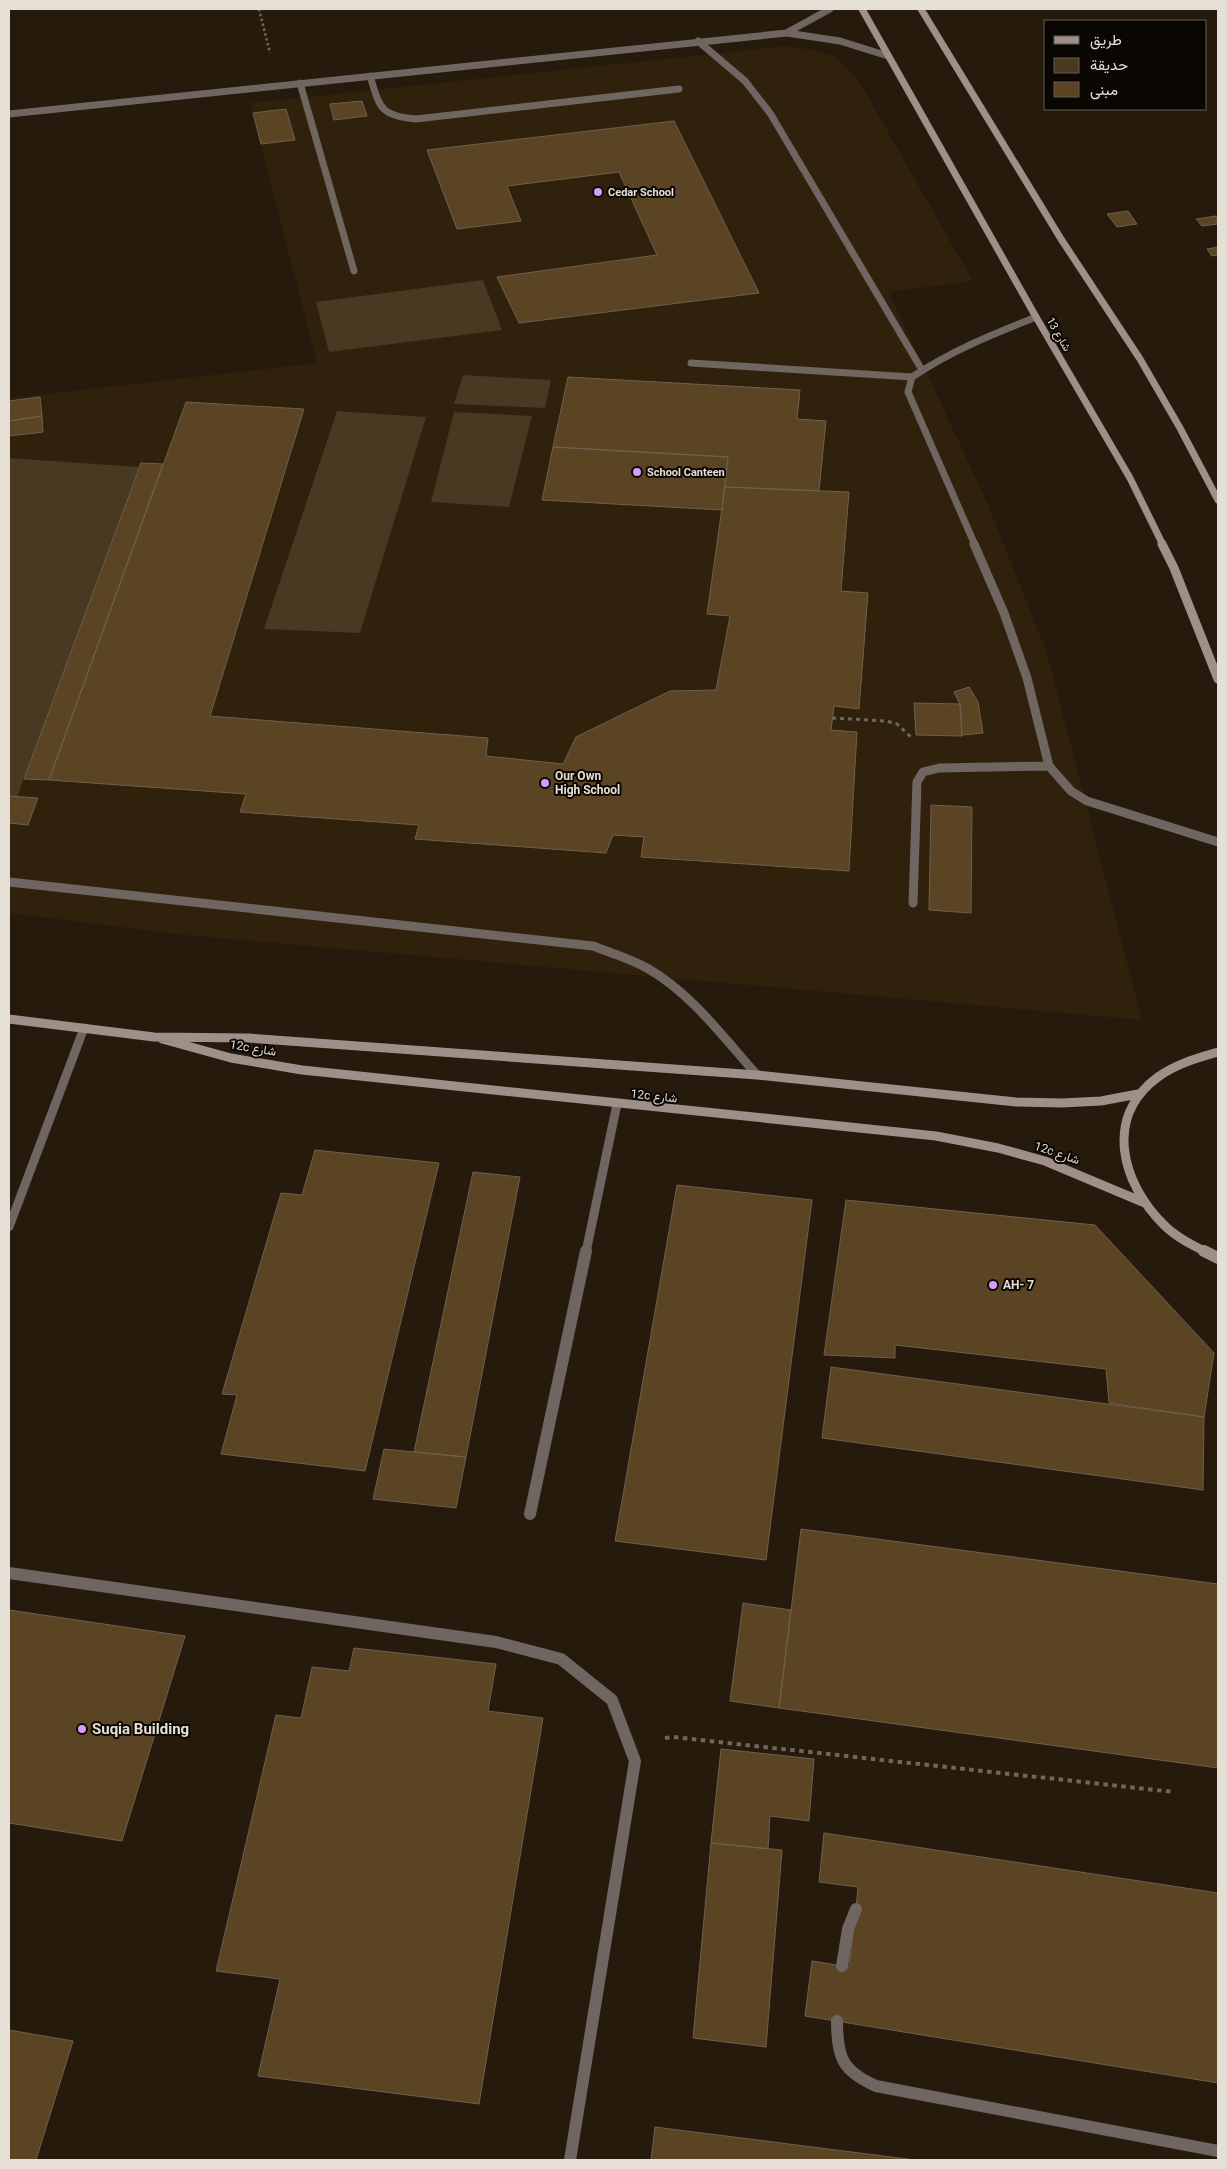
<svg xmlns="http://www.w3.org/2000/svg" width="1227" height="2169" font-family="Roboto,Vazirmatn,sans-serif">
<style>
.built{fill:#2f210b}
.green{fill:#493822}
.building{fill:#5b4423;stroke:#6d604f}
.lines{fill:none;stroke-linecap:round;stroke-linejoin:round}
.path-far2{stroke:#70675a;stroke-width:2.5;stroke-dasharray:2.5 2.5;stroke-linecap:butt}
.path-far1{stroke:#70675a;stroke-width:3;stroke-dasharray:4 4;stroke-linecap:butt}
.path{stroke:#70675a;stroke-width:4;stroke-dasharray:4.5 4.5;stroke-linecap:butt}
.lane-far2{stroke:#6f6561;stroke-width:7}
.lane-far1{stroke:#6f6561;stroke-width:9}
.lane{stroke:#6f6561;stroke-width:12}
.street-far1{stroke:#6f6561;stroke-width:7}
.street{stroke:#6f6561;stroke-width:12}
.secondary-far2{stroke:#9f8f89;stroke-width:7}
.secondary-far1{stroke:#9f8f89;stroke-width:9}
.secondary{stroke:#9f8f89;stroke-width:12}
.poi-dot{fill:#d49cfc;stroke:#0a0602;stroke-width:2}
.labels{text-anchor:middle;stroke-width:4;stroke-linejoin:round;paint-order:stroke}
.far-poi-label{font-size:11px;font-weight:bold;fill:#e6dfd5;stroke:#0a0602;text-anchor:start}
.far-street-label{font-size:11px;fill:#e6dfd5;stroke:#0a0602}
.poi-label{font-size:12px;font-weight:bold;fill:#e6dfd5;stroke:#0a0602;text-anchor:start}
.street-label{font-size:12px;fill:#e6dfd5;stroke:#0a0602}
.near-poi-label{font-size:15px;font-weight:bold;fill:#e6dfd5;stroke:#0a0602;text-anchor:start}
</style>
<rect width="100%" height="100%" fill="#251a0b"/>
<path class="built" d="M787 46 812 50 836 57 859 81 973 281 889 292 987 502 1047 653 1142 1020 185 935 9 913V398L317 363 250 103Z"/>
<path class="green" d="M483 280 502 330 329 352 316 302Z
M463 375 551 380 545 408 454 404Z
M337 411 426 417 360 633 264 629Z
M454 412 532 416 509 507 431 502Z
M9 458 139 467 17 797 9 796Z"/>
<path class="building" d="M362 101 367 116 334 120 330 104Z
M286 109 295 140 261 144 253 113Z
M674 121 759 293 519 323 497 277 657 255 619 172 507 186 521 221 457 229 427 150Z
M1128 211 1137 224 1117 227 1107 214Z
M1216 216 1218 224 1202 226 1196 219Z
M1218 247V255L1212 256 1207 249Z
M568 377 800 390 797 419 826 421 819 491 725 487 728 457 553 447Z
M40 397 42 416 9 421V401Z
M186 402 304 409 210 716 488 738 486 756 563 764 576 737 670 691 716 690 730 616 707 614 725 487 849 492 841 591 868 593 859 709 834 706 831 730 857 732 849 871 641 857 644 837 613 835 606 853 415 839 419 825 240 812 246 794 49 780Z
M42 416 43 432 9 436V421Z
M553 447 728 457 722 510 542 500Z
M141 463 163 464 49 780 24 779Z
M969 687 978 702 983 733 962 735 960 704 954 692Z
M914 703 960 704 962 736 916 735Z
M9 796 38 798 28 825 9 823Z
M931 805 972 807 971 913 929 910Z
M315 1150 439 1163 365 1471 221 1454 237 1395 222 1394 281 1193 302 1195Z
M473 1172 520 1177 466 1457 414 1452Z
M677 1185 812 1200 766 1560 615 1541Z
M846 1200 1095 1225 1214 1353 1204 1417 1109 1403 1106 1369 895 1345V1358L824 1355Z
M831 1367 1204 1417 1203 1490 822 1438Z
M384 1449 466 1457 456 1508 373 1499Z
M801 1529 1218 1584V1768L779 1708Z
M743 1603 791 1610 779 1708 730 1701Z
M9 1610 185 1636 122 1841 9 1823Z
M354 1648 496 1664 488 1711 543 1718 479 2104 258 2076 280 1979 216 1971 276 1715 301 1718 312 1667 349 1671Z
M721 1749 814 1759 809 1821 770 1816 768 1849 711 1843Z
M824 1833 1218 1893V2083L805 2016 812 1961 849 1967 856 1909 858 1887 819 1882Z
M711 1843 782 1850 766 2047 693 2038Z
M9 2030 73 2041 36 2160H9Z
M655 2127 915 2160H651Z"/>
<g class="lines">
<path class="path-far2" d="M259 9 270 53"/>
<path class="path-far1" d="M832 718 886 721 897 724 912 738"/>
<path class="path" d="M665 1738 673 1737 1174 1792"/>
<path class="lane-far2" d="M698 41 745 81 770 113 922 370
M370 76C380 108 380 116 416 119L679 89
M300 83 354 271
M691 363 912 377
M975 545 908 392 912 377C953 350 991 335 1036 317"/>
<path class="lane-far1" d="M974 544 1004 613 1027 678 1049 766 1071 791 1087 801 1218 842
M9 882 593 946C611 953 629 958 647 968 691 993 724 1038 757 1075
M913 903 917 782 923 772 939 768 1049 766
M9 1227 84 1028
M586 1252 617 1104"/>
<path class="lane" d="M530 1514 586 1251
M842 1966 848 1929 856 1909
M837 2021C837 2057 842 2071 876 2086L1218 2151"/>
<path class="street-far1" d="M788 32 830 9
M9 114 787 33 840 41 888 56"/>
<path class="street" d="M9 1573 496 1642 561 1659 612 1700 635 1761 570 2160"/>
<path class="secondary-far2" d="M862 9 1036 317 1130 478 1163 545
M921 9 1061 239 1140 359 1180 428 1218 500"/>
<path class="secondary-far1" d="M1162 544 1174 568 1218 679
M9 1019 154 1037 248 1038 757 1075 1016 1102 1062 1103 1101 1101 1138 1094
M162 1039 231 1058 302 1070 936 1136 998 1148 1045 1161 1145 1203
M1206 1252C1192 1245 1176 1237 1164 1225 1122 1184 1103 1117 1158 1077 1176 1064 1197 1058 1218 1052"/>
<path class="secondary" d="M1204 1251 1218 1258"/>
</g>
<g class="poi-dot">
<circle cx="598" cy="192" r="5"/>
<circle cx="637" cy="472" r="5"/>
<circle cx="545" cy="783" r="5"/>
<circle cx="993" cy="1285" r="5"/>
<circle cx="82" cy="1729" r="5"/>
</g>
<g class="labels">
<g class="far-poi-label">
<text x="608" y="196">Cedar School</text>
<text x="647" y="476">School Canteen</text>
</g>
<g class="far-street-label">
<text transform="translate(1059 334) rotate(60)" y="4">شارع 13</text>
</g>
<g class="poi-label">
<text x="555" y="780">Our Own<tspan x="555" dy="14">High School</tspan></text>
<text x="1003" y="1289">AH- 7</text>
</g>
<g class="street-label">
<text transform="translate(253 1048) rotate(9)" y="4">12c شارع</text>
<text transform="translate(654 1096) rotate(6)" y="4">12c شارع</text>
<text transform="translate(1057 1153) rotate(19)" y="4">12c شارع</text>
</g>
<g class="near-poi-label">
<text x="92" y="1734">Suqia Building</text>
</g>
</g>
<rect width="1227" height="2169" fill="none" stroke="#e6dfd5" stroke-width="20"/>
<rect x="1044" y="20" width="162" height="90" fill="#0a0602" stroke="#625d56"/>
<rect x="1054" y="36" width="25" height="8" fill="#9f8f89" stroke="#625d56"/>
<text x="1090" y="45" font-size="15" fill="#e6dfd5">طريق</text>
<rect x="1054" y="58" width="25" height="15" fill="#493822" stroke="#625d56"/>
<text x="1090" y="70" font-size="15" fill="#e6dfd5">حديقة</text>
<rect x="1054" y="82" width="25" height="15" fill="#5b4423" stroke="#625d56"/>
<text x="1090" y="95" font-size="15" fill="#e6dfd5">مبنى</text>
</svg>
